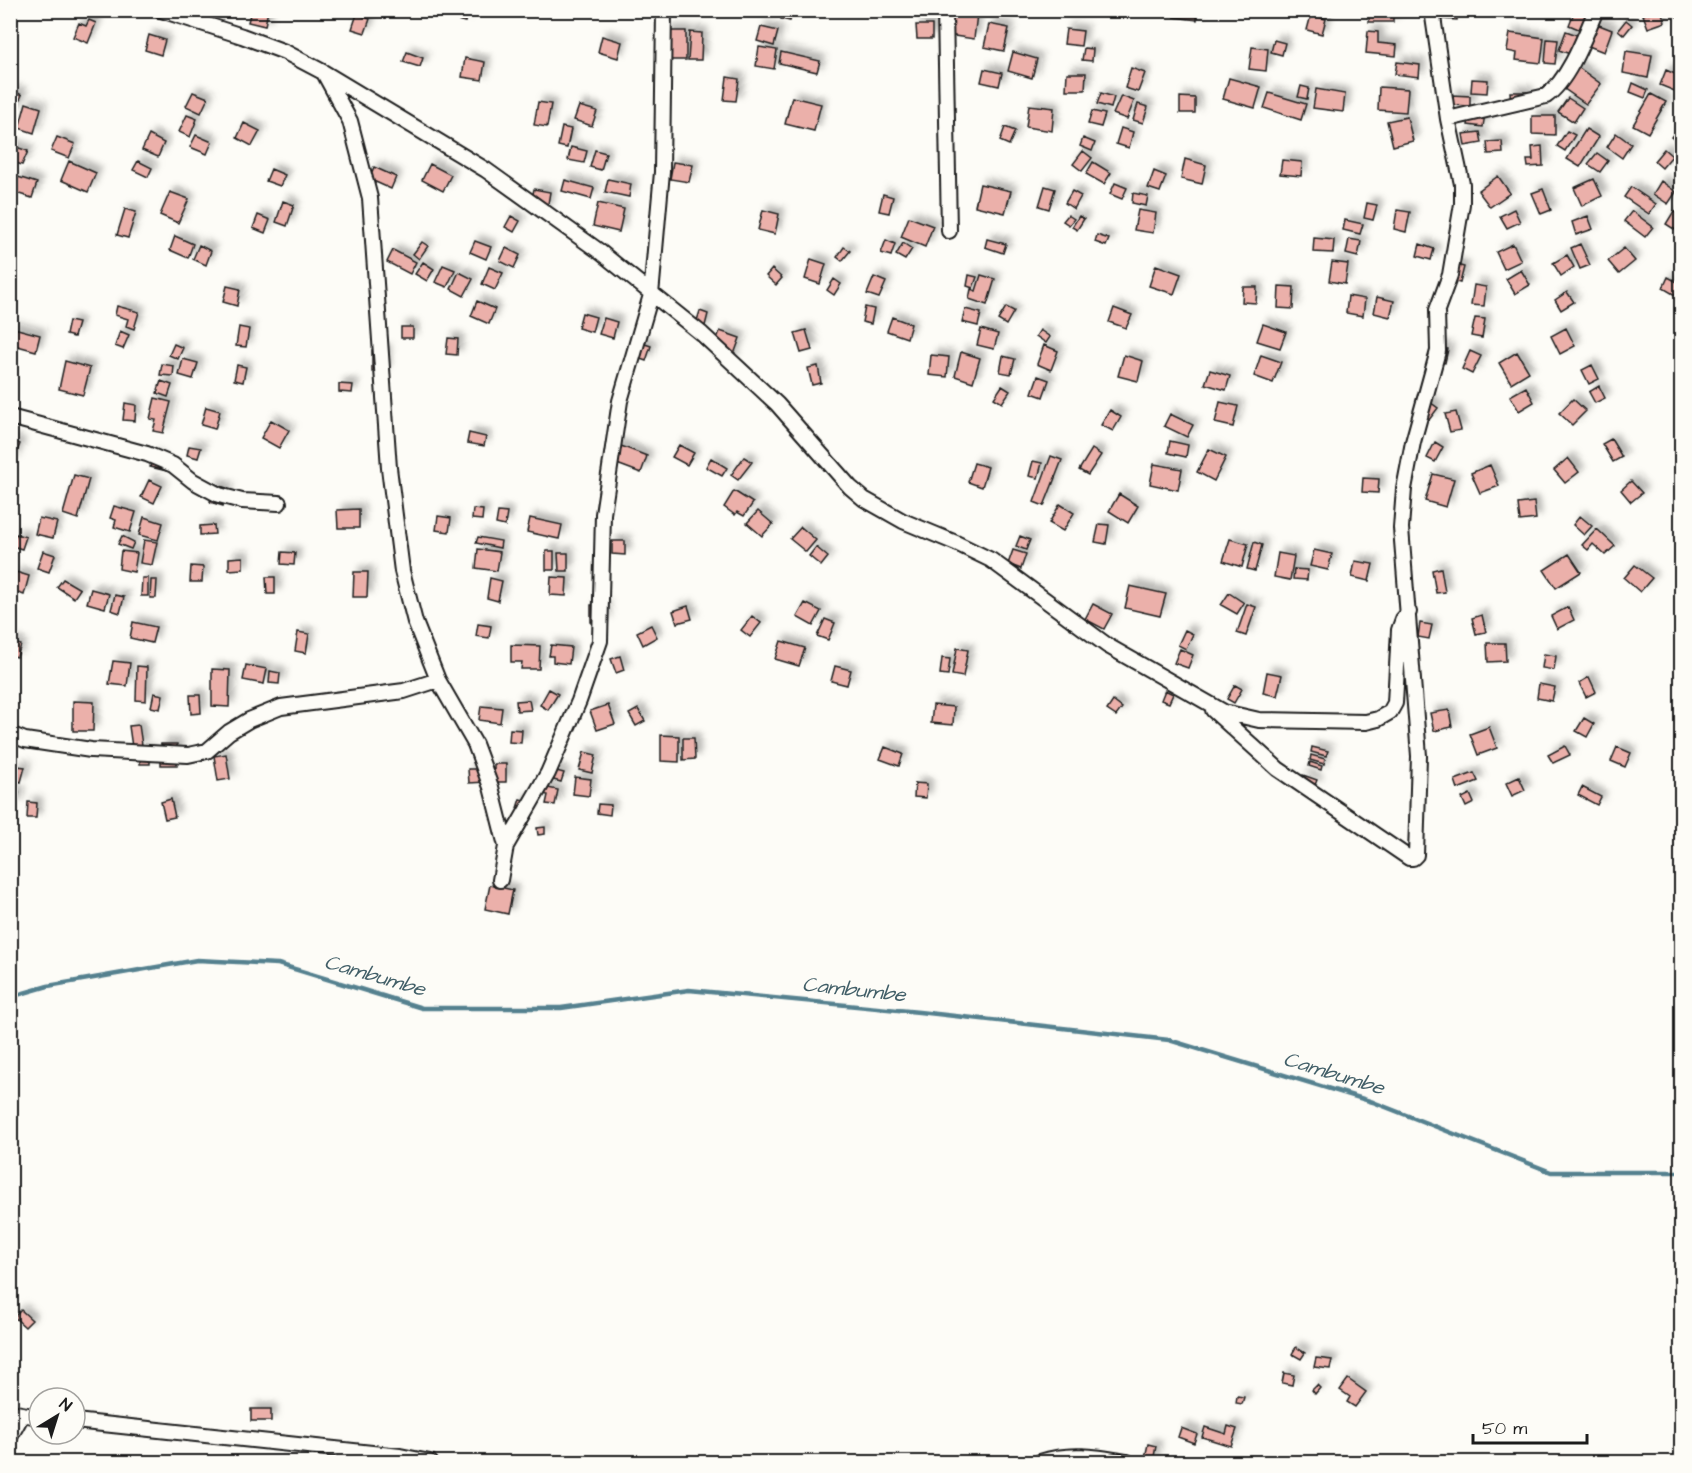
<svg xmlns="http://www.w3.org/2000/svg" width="1692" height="1473" font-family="'Architects Daughter',sans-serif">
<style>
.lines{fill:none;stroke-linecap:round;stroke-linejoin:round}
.stream{stroke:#55818f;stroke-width:4.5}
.building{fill:#ebb0aa;stroke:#1c1c1c;stroke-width:1.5;filter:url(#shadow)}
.street-casing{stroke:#1c1c1c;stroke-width:18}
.street{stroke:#fdfcf7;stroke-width:14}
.labels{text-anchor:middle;stroke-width:5;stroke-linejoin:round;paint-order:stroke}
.water-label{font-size:21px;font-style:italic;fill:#425f68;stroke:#fdfcf7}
</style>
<defs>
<filter id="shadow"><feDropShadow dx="5.5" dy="-5.5" stdDeviation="3" flood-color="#0004"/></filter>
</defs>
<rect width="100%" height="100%" fill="#fdfcf7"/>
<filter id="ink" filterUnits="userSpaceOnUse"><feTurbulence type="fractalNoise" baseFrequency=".0167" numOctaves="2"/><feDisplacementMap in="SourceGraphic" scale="12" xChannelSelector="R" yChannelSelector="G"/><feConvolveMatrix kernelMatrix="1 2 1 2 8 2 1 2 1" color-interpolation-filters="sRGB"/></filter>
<g filter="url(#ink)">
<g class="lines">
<path class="stream" d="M10 997 48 986 197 960 278 964 422 1008H561L689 990 919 1012 1169 1040 1373 1102 1551 1172H1682"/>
</g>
<path class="building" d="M251 10H268L265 26 248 22Z
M418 10H437L436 15Z
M442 10H467L465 22 440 16Z
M783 10H793L790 21 781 19Z
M1175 10H1198L1197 20 1174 17Z
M1316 10H1332L1331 15 1315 12Z
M1369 10H1393V22H1369Z
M1442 10H1457V20L1441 19Z
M1575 10H1589L1581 30 1569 25Z
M1606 10H1621L1619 16Z
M1656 10H1661L1665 22 1648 28 1643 15Z
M1679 10H1682V20L1675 15Z
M951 11 977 14 974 39 948 35Z
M357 14 370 19 365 33 352 29Z
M1311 15 1326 19 1322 34 1307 30Z
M89 20 96 23 88 43 73 37 79 23 86 26Z
M1626 20 1632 25 1624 35 1618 30Z
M1594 23 1612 30 1604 52 1586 45Z
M989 24 1009 28 1004 51 984 47Z
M916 25H932V39H917Z
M761 27 778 31 774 46 757 41Z
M1066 29 1083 31 1081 46 1064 44Z
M667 31H686V60H667Z
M1368 31 1378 32V43L1397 45 1396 56 1366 53Z
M1566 31 1577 35 1570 54 1559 50Z
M690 32 702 33 701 60H688Z
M1510 33 1544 38 1541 63 1516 60 1517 53 1507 51Z
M149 35 165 40 161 55 145 50Z
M602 36 622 42 618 58 598 52Z
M1547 39 1558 40 1555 64 1545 63Z
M1274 40 1285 43 1282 55 1271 52Z
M759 47 777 50 774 69 756 66Z
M1252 47 1268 49 1266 71 1249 69Z
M1084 48 1093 49 1092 61 1082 60Z
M1626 51 1652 55 1648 78 1623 73Z
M407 52 423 58 420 67 403 62Z
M781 52 820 61 817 72 779 63Z
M1013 52 1037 59 1032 78 1008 71Z
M465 58 485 62 482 80 462 77Z
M1397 62 1420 65 1419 77 1395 74Z
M1575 65 1601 84 1586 104 1560 86Z
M1131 68 1145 73 1138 92 1125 88Z
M984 69 1002 73 999 86 981 82Z
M1666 70 1682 77 1677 92 1660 85Z
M1067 73H1086L1085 90H1066Z
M727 77 739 79 736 101 724 100Z
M1229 78 1261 87 1255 108 1223 99Z
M1472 79 1488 80 1487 93 1471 92Z
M1633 83 1648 90 1645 98 1630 92Z
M1301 86 1309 88 1307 99 1298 97Z
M1379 87 1408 89 1406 112 1378 110Z
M1316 89 1345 94 1343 112 1313 108Z
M13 91 22 95 15 111 10 109V97Z
M193 92 208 98 201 113 186 106Z
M1510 92H1527V105H1511Z
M1101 93 1114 97 1111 108 1097 104Z
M1269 93 1306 104 1301 120 1264 108Z
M1651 94 1666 102 1648 133 1633 125Z
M1452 95 1470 96V106L1452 105Z
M1121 96 1134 101 1127 119 1113 114Z
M792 97 821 104 814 131 785 124Z
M1180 97 1195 98V113H1180Z
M1568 98 1583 108 1574 122 1558 112Z
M538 102 551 104 547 127 534 125Z
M26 103 41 108 34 133 19 128Z
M1138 104 1148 107 1143 123 1133 120Z
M1029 105 1054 108 1052 131 1026 127Z
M579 106 597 111 592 126 574 120Z
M1092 111 1105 114 1101 127 1088 124Z
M1470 112 1485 114 1483 127 1468 125Z
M187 115 197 119 190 137 179 132Z
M1532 116H1555V135L1532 134Z
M1407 117 1413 141 1393 146 1387 121Z
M244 123 260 131 252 146 237 138Z
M1682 123V145L1671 137Z
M562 127 571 129 567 148 558 146Z
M1005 127 1015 131 1009 145 1000 141Z
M1121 128 1133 132 1129 148 1116 144Z
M1586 129 1599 137 1580 167 1567 159Z
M1567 131 1575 135 1565 151 1557 146Z
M1480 132 1482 143 1465 146 1463 134Z
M1616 133 1631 144 1622 158 1607 147Z
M149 135 164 143 158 157 142 150Z
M196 135 212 142 207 154 190 147Z
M57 137 75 144 69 158 51 151Z
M1083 138 1095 143 1092 151 1080 146Z
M1502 141 1503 153 1488 154 1487 142Z
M10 145 28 151 22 165 10 161Z
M1542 146 1543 166 1528 167 1527 160H1533L1532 147Z
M571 147 587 151 584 163 568 160Z
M1664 149 1672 156 1662 168 1654 161Z
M595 150 606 153 601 170 590 167Z
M1083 151 1092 158 1082 171 1073 164Z
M1597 153 1608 161 1600 172 1588 164Z
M1185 159 1206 165 1202 184 1181 179Z
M1282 160 1302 162 1301 176 1280 174Z
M69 161 96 173 88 192 61 180Z
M138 161 152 168 148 177 133 170Z
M673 162 693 165 689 182 670 179Z
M1093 162 1111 173 1104 184 1086 174Z
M430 164 451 175 443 191 422 180Z
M374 167 396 177 391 189 369 179Z
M271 169 285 175 280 186 266 181Z
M1154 171 1166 176 1160 192 1148 188Z
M1498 176 1510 193 1490 207 1478 191Z
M18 177 37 183 32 198 13 192Z
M608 179 631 184 629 197 605 192Z
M1594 179 1602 196 1582 206 1574 188Z
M565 180 594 188 591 199 562 191Z
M1661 181 1676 192 1668 204 1653 194Z
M1115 183 1127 188 1122 199 1110 194Z
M980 184 1011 191 1005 213 975 206Z
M1045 186 1055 189 1049 209 1039 206Z
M1631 187 1656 204 1649 214 1624 197Z
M534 189 550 192 547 210 530 207Z
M1543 189 1551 210 1541 214 1532 193Z
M1072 191 1081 196 1074 209 1065 203Z
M170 192 189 199 178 223 160 215Z
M1133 193 1148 196 1146 206 1132 203Z
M883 194 893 197 889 213 879 211Z
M283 201 294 205 287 226 276 222Z
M598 203 624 209 619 232 593 226Z
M1367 203 1377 205 1373 220 1364 218Z
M125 209 136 212 128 238 117 235Z
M1514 209 1520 222 1507 228 1500 216Z
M763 210 779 214 775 234 758 230Z
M1138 210 1156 213 1153 233 1134 230Z
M1397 210 1410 212 1406 232 1394 229Z
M1632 211 1653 227 1645 237 1624 221Z
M1674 211 1682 216V224L1677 231 1666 224Z
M258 215 270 220 265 233 253 228Z
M1068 215 1074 219 1069 225 1063 221Z
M511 216 520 221 514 232 505 227Z
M1079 216 1084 219 1077 230 1072 227Z
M1588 216 1593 229 1576 235 1572 222Z
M909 217 933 226 925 247 901 237Z
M1345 220 1363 224 1360 234 1343 230Z
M1097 235 1109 239 1106 246 1095 242Z
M175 236 193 244 188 258 170 250Z
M1314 238 1334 240 1333 253 1313 252Z
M987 239 1006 244 1003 253 985 247Z
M1349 239 1361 241 1358 257 1346 254Z
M886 240 895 244 891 256 881 253Z
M475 241 491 247 486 259 470 252Z
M422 242 428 246 419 259 413 254Z
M903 243 912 249 905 260 896 255Z
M1420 244 1434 249 1431 260 1417 256Z
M1513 244 1521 261 1504 269 1496 252Z
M1580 244 1590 265 1580 269 1571 248Z
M199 245 211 251 206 265 193 259Z
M844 247 850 251 842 261 837 257Z
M506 248 520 255 514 268 500 261Z
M1624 248 1635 261 1619 274 1608 261Z
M393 250 416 262 410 274 387 262Z
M1567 255 1574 267 1561 276 1553 263Z
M811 259 826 264 820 284 805 279Z
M423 262 434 269 427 281 415 274Z
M1332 262 1348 264 1345 284 1329 281Z
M1449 263 1464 267 1460 283 1445 279Z
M443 265 455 270 447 287 435 282Z
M1156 265 1181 274 1174 294 1149 286Z
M489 267 503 273 495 290 482 284Z
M772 269 782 278 776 285 766 276Z
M1521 270 1530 285 1515 294 1506 279Z
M459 272 473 279 464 296 451 289Z
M969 275 977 277 973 288 967 286Z
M981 275 995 279 987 305 969 299 971 289 976 291Z
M874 277 886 282 879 298 867 294Z
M1668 277 1681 284 1675 295 1663 288Z
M834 279 841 284 834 295 827 290Z
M1474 285 1486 287 1484 306 1471 305Z
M227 286 240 289 237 306 223 302Z
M1279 286 1294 287 1293 309 1278 308Z
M1243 287H1257L1256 303 1242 302Z
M1567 292 1574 302 1561 310 1555 300Z
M1348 296 1365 299 1363 316 1346 313Z
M1377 297 1394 301 1390 317 1374 313Z
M477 301 495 309 489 324 471 316Z
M117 306 139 312 134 329 126 326 128 319 115 315Z
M865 307 874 309 871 324 862 322Z
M1006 307 1014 311 1006 325 998 320Z
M1114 308 1132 315 1126 328 1109 322Z
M965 309 981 313 978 326 962 322Z
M700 311 708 314 704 330 695 327Z
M582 313 596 317 592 332 578 328Z
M892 317 911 324 907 338 887 331Z
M604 318 617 322 613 338 599 334Z
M1475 318 1485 319 1482 338 1471 336Z
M69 321 78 323 74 337 66 335Z
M1263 324 1286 332 1280 348 1257 341Z
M10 327 40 335 36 351 10 344Z
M239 327 249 329 246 347 236 346Z
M401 327H413V338H401Z
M1566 328 1575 346 1560 354 1551 336Z
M981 329 998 334 994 349 977 345Z
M806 330 812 350 801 353 795 333Z
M1040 330 1050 337 1046 343 1036 336Z
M120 331 129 335 123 349 115 346Z
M720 331 740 338 732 360 712 352Z
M448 338 458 339 457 355 446 354Z
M639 342 651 346 646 361 635 357Z
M174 344 183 348 178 359 169 355Z
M1044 345 1058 351 1051 370 1037 364Z
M1435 346 1448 349 1445 363 1433 361Z
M372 350H385V372H372Z
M1470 351 1481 356 1472 374 1462 369Z
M961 352 980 358 973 382 955 376Z
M1517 352 1529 372 1511 383 1499 363Z
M931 355 949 357 947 377 929 375Z
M1124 355 1143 361 1138 381 1118 376Z
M1261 355 1281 362 1273 383 1254 376Z
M1003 356 1015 359 1011 374 1000 372Z
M183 359 198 363 193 379 179 375Z
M65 361 90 368 83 395 59 389Z
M162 364 174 366 173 376 160 375Z
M237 365 246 367 243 382 234 380Z
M1592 365 1599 379 1589 384 1582 370Z
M818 366 821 383 812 385 808 368Z
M1210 370 1230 376 1226 390 1205 384Z
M1038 376 1049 380 1043 397 1032 393Z
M161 381 172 385 168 397 157 393Z
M339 384 353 385 352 393 339 392Z
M1002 386 1010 391 1002 403 994 398Z
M1599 386 1605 398 1595 403 1589 392Z
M1526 387 1534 402 1519 411 1510 396Z
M1423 397 1438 408 1429 420 1414 409Z
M155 398 171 402 163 433 153 431 156 420 150 419Z
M1573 399 1586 411 1572 425 1559 413Z
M1220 402 1238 406 1233 427 1215 423Z
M125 403 136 405 135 421 123 420Z
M206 407 220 411 215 429 201 425Z
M1110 410 1121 417 1113 431 1101 425Z
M1456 412 1461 430 1450 432 1445 414Z
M1170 414 1193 425 1187 437 1164 426Z
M271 420 289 430 279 448 261 438Z
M469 433 486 437 484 446 467 443Z
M1611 439 1622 457 1613 462 1602 444Z
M10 440 20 444 13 461 10 460Z
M1170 441 1188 445 1186 457 1168 453Z
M1435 442 1443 447 1435 462 1427 458Z
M616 444 647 456 641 473 609 461Z
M679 445 694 453 687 465 672 457Z
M189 446 201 448 198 458 187 455Z
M1092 449 1101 455 1088 475 1079 470Z
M1209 449 1226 457 1214 481 1197 472Z
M153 455 171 472 150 467Z
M1051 456 1062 460 1044 506 1034 502Z
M744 457 752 462 738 480 731 475Z
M711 458 727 468 722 476 706 467Z
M1568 458 1579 472 1565 483 1554 470Z
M1033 461 1042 463 1038 478 1029 476Z
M974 463 988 467 982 487 968 482Z
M1154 464 1182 469 1178 490 1150 484Z
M1490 465 1499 486 1480 493 1471 473Z
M1433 474 1454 479 1446 507 1425 501Z
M74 475 89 479 78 519 63 514Z
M1363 478 1379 479 1378 493 1362 492Z
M149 480 162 486 154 503 141 497Z
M1631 481 1642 493 1631 502 1621 490Z
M214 484 227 488 223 506 210 502Z
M734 491 753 503 744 516 737 512 735 515 724 507Z
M1119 494 1138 506 1128 523 1109 511Z
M1534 502 1536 519 1520 521 1518 504Z
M1060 504 1074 513 1063 531 1049 523Z
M114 506 136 512 130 532 114 527 116 520 110 518Z
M359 509V528H338L337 510Z
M473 509 483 510 482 520 472 519Z
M758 511 773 524 762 536 747 523Z
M498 512 507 513 505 526 496 524Z
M438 516 451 518 449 532 436 530Z
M1580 516 1592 526 1584 535 1573 525Z
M144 517 163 523 158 540 139 535Z
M39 518 57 522 53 538 35 534Z
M530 518 562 525 559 539 527 532Z
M1099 524 1109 525 1106 544 1095 542Z
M214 525 215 534 200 535V526Z
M801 527 816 540 806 552 790 539Z
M1597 529 1615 546 1605 555 1593 544 1588 550 1582 545Z
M16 534 26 537 22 549 12 546Z
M122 536 134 542 131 549 118 544Z
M1020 536 1030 540 1026 550 1016 546Z
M478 537 501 541 500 548 476 543Z
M1230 539 1248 544 1242 567 1223 561Z
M144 540 157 542 152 565 140 563Z
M612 541H625V555L612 554Z
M1254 542 1262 545 1255 571 1247 569Z
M816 547 828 557 821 566 809 556Z
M478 549 500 552 497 571 476 568Z
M1013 550 1026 554 1021 569 1008 564Z
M1314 550 1332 554 1328 570 1310 566Z
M43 551 55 555 49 572 37 568Z
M121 551 137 553 134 572 119 569Z
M546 551H554V570H546Z
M282 552 295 553 294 565 281 564Z
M558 553H568V571H559Z
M1278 553 1294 556 1290 580 1274 577Z
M1569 554 1581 572 1556 588 1544 570Z
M243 557V569L229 570V558Z
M1355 561 1373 564 1369 581 1352 577Z
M1635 565 1652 578 1640 592 1624 578Z
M191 566 203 567 202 582H190Z
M1441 568 1445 592 1436 593 1432 570Z
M1294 569 1308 570 1307 580 1293 579Z
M16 572 29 576 24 595 10 590Z
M354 572H368L367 597H353Z
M266 577H275V594H267Z
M551 577 567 578 566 596 550 595Z
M142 578H148V596H141Z
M490 578 502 581 498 601 487 598Z
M63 579 80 589 74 598 57 587Z
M151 580H157L156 598H150Z
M1130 586 1166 594 1160 616 1125 608Z
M91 589 109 594 105 608 87 603Z
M1229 593 1244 603 1237 614 1221 605Z
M115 595 124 597 120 613 111 610Z
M805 603 821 611 813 626 797 617Z
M1093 604 1112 614 1104 629 1085 619Z
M1247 604 1256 607 1246 636 1237 633Z
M591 605H604L605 622H591Z
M688 606 692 619 677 623 673 611Z
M1568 607 1574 620 1557 629 1551 616Z
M1482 615 1486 632 1476 634 1472 618Z
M752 616 761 623 750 637 741 630Z
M825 619 835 623 828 640 817 636Z
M133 622 156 627 152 643 130 638Z
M1420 623 1432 625 1429 639 1418 637Z
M478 624 491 626 489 638 476 636Z
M651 625 657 637 643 645 637 632Z
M1185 630 1193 634 1186 649 1178 645Z
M298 632 309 634 306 653 295 651Z
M781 641 805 648 799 666 775 659Z
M10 642 21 645 17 657 10 655Z
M1487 643H1505L1506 661 1488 662Z
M511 645 540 646 539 669H521L522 662H511Z
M551 645 571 647 569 664 553 662V656H549Z
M957 648 968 650 963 677 952 675Z
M1180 649 1193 655 1188 668 1174 663Z
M1544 654 1556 656 1554 670 1542 668Z
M620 656 624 670 616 673 611 659Z
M942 658 950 659 948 675 940 674Z
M113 661 130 663 127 686 109 684Z
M246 665 267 669 264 684 243 680Z
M137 666 147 667 146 701 136 700Z
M835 666 851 670 847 685 831 681Z
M212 669 230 670 229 707 212 706Z
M270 671 280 673 279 684 269 683Z
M1267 672 1282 675 1277 696 1263 693Z
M1589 677 1596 692 1586 697 1579 683Z
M1539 684 1555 687 1552 701 1537 698Z
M1235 685 1242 689 1234 703 1227 699Z
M549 689 558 694 548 710 540 705Z
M1165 690 1173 694 1169 703 1161 700Z
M154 693 163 695 160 709 151 707Z
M190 695H200L201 713 191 714Z
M529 700 531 710 517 711 516 701Z
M73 701 94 702 93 731H73Z
M1113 701 1122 708 1116 716 1107 710Z
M608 705 615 724 597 730 590 711Z
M933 705 954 707 953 725 931 723Z
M481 706 502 708 500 723 479 720Z
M638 709 645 721 636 726 629 714Z
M1449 710 1452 727 1434 731 1430 713Z
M1584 718 1594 724 1587 737 1576 731Z
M139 725 142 745 132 747 129 726Z
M1489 727 1497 748 1478 755 1470 734Z
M510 729 522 730 521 743 509 742Z
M661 735 679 736V762L661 761Z
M683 738H694L695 759 683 760Z
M161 744H177V765H161Z
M1565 746 1570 755 1553 763 1548 755Z
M885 747 903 754 899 766 880 759Z
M1312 747 1328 751 1326 756 1311 752Z
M1617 747 1631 753 1625 767 1611 761Z
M150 750V764H140V751Z
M584 752 596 755 592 773 579 770Z
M226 754 230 779 218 781 214 756Z
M1311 755 1325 759 1324 764 1310 760Z
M1310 762 1322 766 1321 770 1309 766Z
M494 764H506V782H494Z
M17 766 25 767 21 782 13 780Z
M468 769H485L486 782 469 783Z
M549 769 564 773 561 782 546 778Z
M1474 773 1478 781 1458 789 1455 780Z
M1303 775 1317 780 1315 785 1302 780Z
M575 777 591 779 589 796 573 794Z
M1519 777 1525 790 1512 796 1506 783Z
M915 783 927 784 926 798 914 797Z
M543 787 558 790 555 805 546 804 548 795 542 794Z
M1582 787 1601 797 1597 805 1578 795Z
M10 790 19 792 16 805 10 804Z
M1470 794 1474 803 1466 807 1462 798Z
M171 799 175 817 165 819 161 802Z
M520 799 532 802 530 811 517 808Z
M28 802 37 803 36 818H27Z
M598 804 611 805 610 815 597 813Z
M545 827V834L538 835 537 828Z
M490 885 513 890 508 914 485 909Z
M21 1310 32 1320 25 1327 14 1317Z
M1296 1347 1305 1353 1301 1359 1292 1354Z
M1316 1358 1332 1360 1330 1369 1314 1367Z
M1284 1373 1294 1375 1292 1385 1282 1383Z
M1348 1379 1366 1392 1355 1407 1347 1402 1350 1397 1340 1390Z
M1317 1385 1320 1388 1315 1394 1312 1390Z
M1237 1396 1244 1397 1242 1404 1236 1403Z
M251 1409H271V1421H251Z
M1228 1426 1237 1429 1231 1446 1202 1437 1205 1427 1226 1434Z
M1181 1428 1197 1434 1194 1443 1178 1437Z
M1148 1444 1156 1446 1153 1462H1144Z"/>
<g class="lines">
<defs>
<path id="street" d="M161 10 242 36 285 52 323 72 486 170 599 251 702 334 777 404 850 487 864 499 903 521 956 543 991 560 1108 646 1224 712 1259 720 1366 722 1378 719 1390 712 1395 703 1399 630 1403 619 1409 612
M945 10 949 231
M325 75 350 121 370 198 389 468 402 571 415 622 438 680 475 744 491 787 506 846
M1448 119 1546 96C1569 80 1585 36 1596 10
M10 417 147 454 173 465 193 481 219 495 242 501 279 503
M1213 710 1278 769 1409 858H1413L1416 855 1419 756 1401 528 1404 489 1413 442 1438 351 1437 310 1450 275 1462 204V184L1448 119 1432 10
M10 734 25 740 91 750 188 755 207 751 229 732 249 720 281 707 404 691 438 680
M500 880 506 846 548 773 579 701 600 641 603 514 620 401 651 295 662 172 664 10
M10 1412 39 1417
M75 1421 400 1456 430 1462
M10 1437 22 1415
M1040 1462C1070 1452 1097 1457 1127 1462"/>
</defs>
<use href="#street" class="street-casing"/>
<use href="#street" class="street"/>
</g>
</g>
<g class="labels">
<g class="water-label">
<text transform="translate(375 975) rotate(16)" y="7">Cambumbe</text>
<text transform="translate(854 989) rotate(6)" y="7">Cambumbe</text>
<text transform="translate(1334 1073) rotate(17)" y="7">Cambumbe</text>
</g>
</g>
<rect width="1692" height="1473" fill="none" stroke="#fdfcf7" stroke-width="36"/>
<rect x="18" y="18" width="1656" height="1437" fill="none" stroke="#1c1c1c" stroke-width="2" filter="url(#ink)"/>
<g transform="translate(57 1416) rotate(38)"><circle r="28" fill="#fdfcf7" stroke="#a3a29f" stroke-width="1.5"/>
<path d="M0-4.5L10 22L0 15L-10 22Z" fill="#1c1c1c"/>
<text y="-9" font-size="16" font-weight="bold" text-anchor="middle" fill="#1c1c1c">N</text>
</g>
<path d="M1473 1434v9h114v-9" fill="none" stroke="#1c1c1c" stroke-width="3"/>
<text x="1482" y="1434" font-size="18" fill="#1c1c1c" stroke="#fdfcf7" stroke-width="4.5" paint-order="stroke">50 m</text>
</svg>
